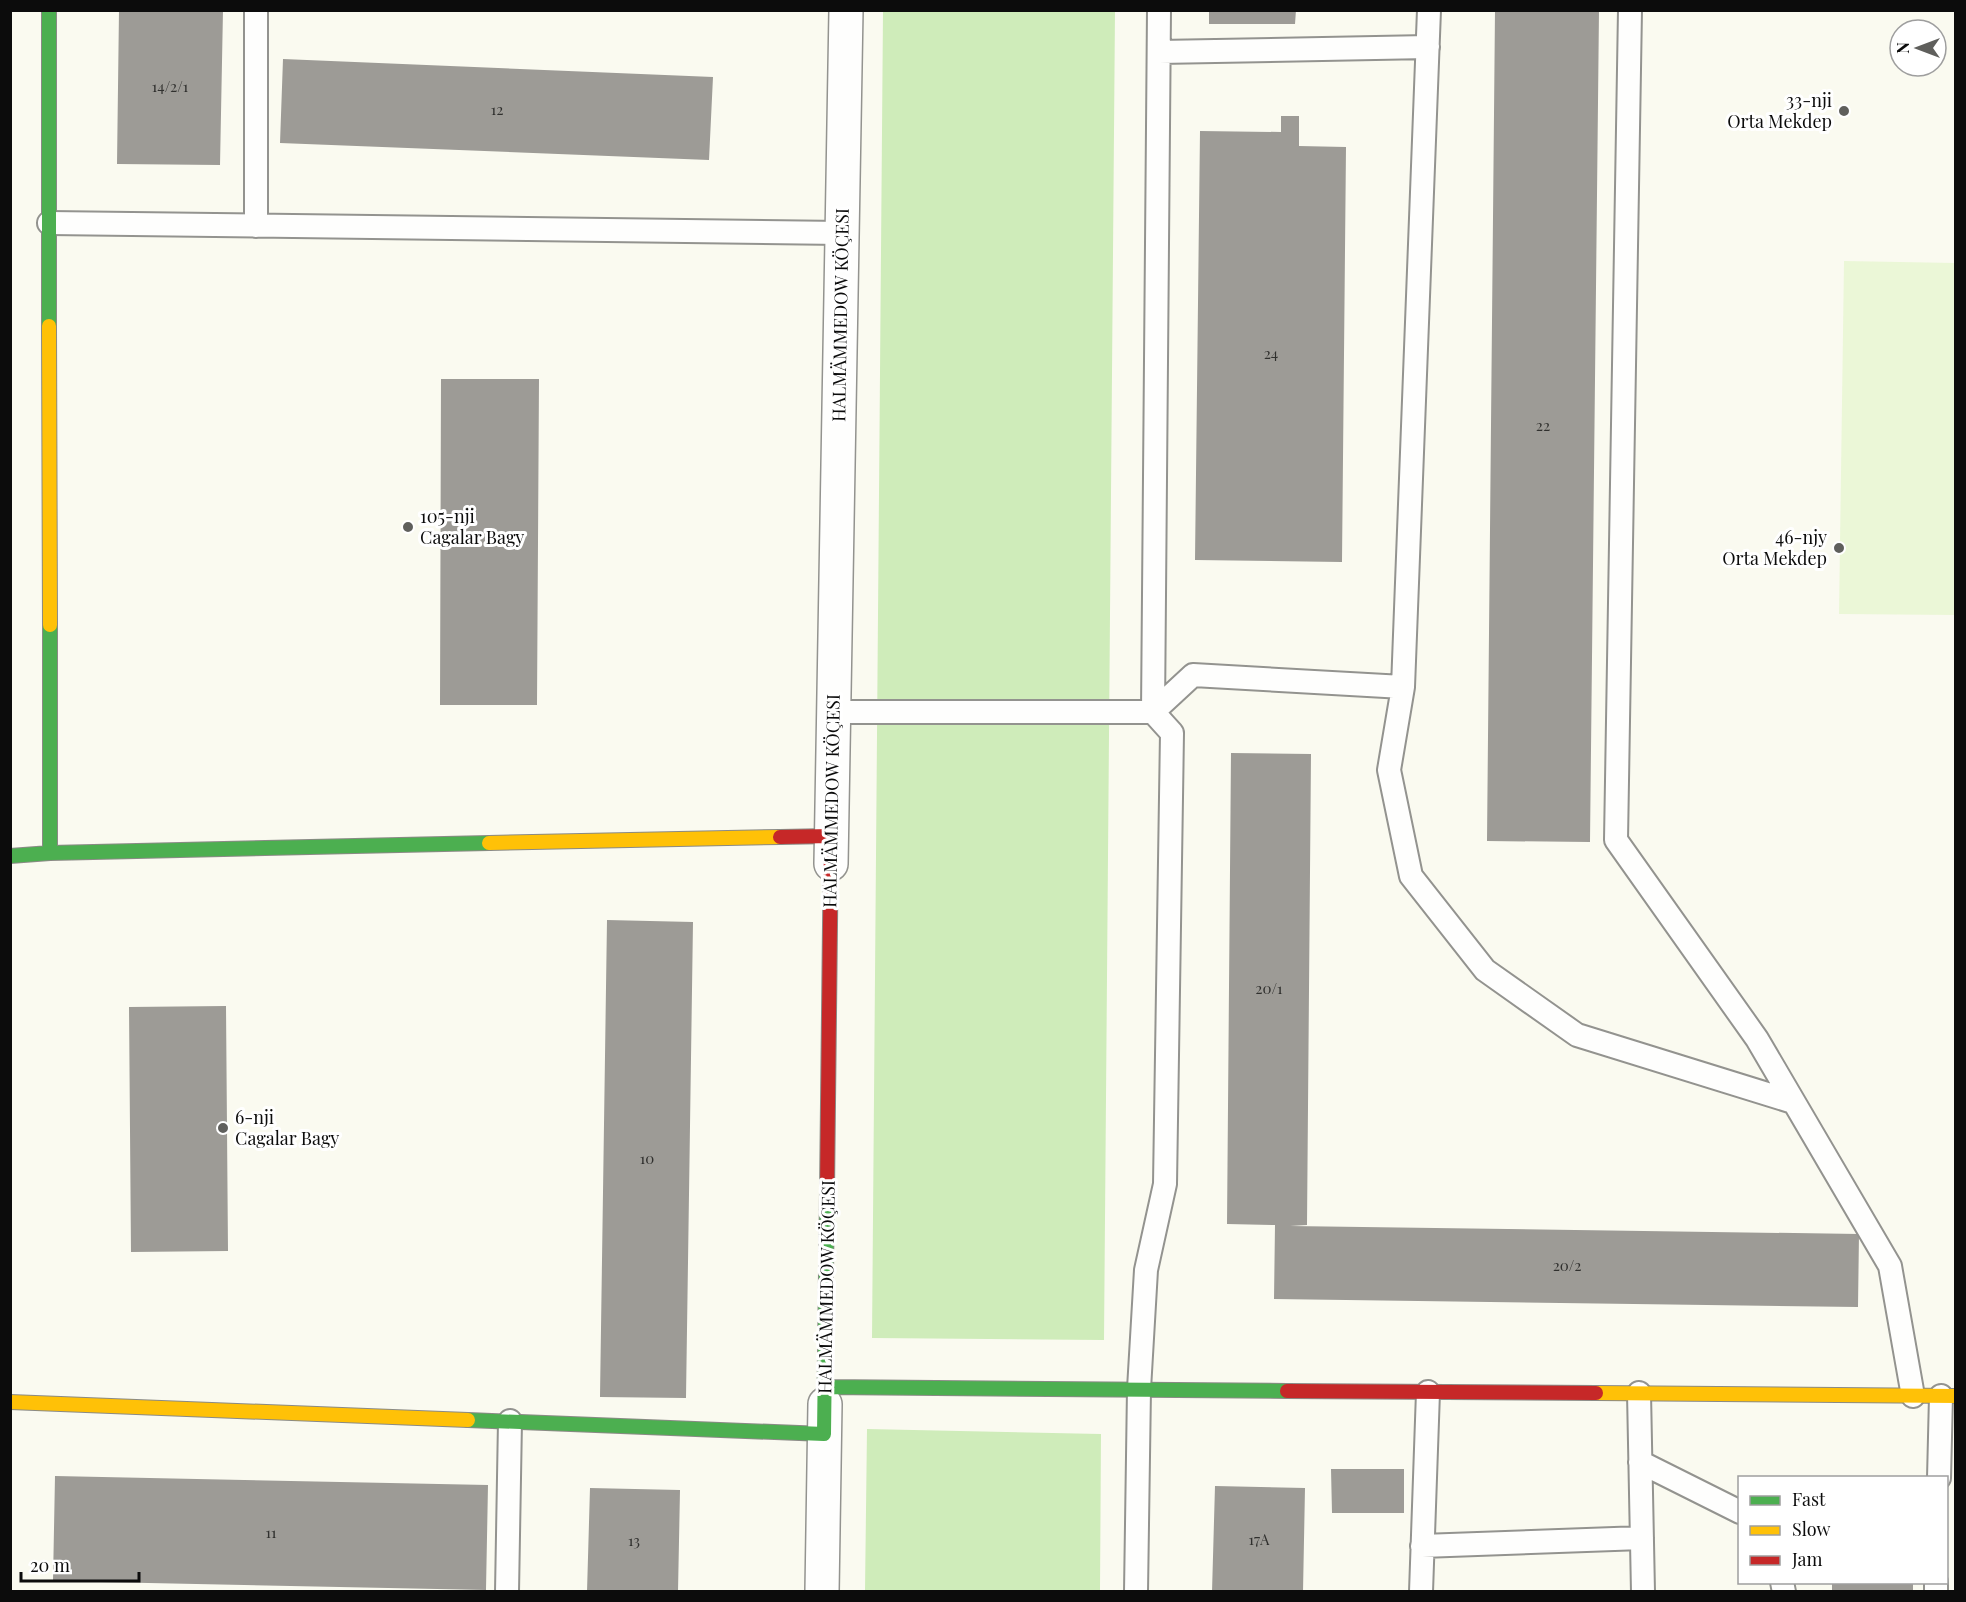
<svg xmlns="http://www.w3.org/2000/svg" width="1966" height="1602" font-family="'Playfair Display',serif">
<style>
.forest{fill:#cfecba}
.pitch{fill:#ebf7d7}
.building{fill:#9d9b96}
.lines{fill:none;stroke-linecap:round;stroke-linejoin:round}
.lane-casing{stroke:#93938f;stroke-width:26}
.street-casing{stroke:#93938f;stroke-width:36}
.fast-casing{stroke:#8a8a85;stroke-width:16}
.slow-casing{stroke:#8a8a85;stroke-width:16}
.jam-casing{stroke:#8a8a85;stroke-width:16}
.lane{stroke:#fefefd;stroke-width:22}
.street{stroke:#fefefd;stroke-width:33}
.fast{stroke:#4caf50;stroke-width:14}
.slow{stroke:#ffc107;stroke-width:14}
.jam{stroke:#c62828;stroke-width:14}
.poi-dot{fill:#5f5f5c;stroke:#fff;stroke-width:2}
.labels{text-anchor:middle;stroke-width:6;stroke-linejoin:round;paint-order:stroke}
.number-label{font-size:15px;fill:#30302e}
.poi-label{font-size:18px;fill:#0c0c0c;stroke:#fff;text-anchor:end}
.street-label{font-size:18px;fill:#0c0c0c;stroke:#fff}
</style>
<rect width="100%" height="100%" fill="#fafaf0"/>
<path class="forest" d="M883 11H1115L1104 1340 872 1338Z
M867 1429 1101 1434 1100 1591H865Z"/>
<path class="pitch" d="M1844 261 1955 263V615L1839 614Z"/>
<path class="building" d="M119 10H223L220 165 117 164Z
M1209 10H1296L1295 24H1209Z
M1495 10H1599L1590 842 1487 841Z
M283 59 713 77 709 160 280 143Z
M1281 116H1299V146L1346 147 1342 562 1195 560 1200 131 1281 132Z
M441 379H539L537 705H440Z
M1231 753 1311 754 1307 1225 1290 1226 1859 1234 1858 1307 1274 1299 1275 1225 1227 1224Z
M607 920 693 922 686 1398 600 1397Z
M226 1006 228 1251 131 1252 129 1007Z
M1331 1469H1404V1513H1332Z
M55 1476 488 1485 486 1590 53 1581Z
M1215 1486 1305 1488 1303 1592H1212Z
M590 1488 680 1490 678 1592H587Z
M1832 1582H1913V1592H1832Z"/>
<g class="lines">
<defs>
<path id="lane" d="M1630 10 1616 840 1757 1039 1890 1266 1913 1396
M1159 52 1428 47
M49 223 842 233
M256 226V10
M1403 687 1389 770 1411 876 1485 970 1577 1035 1793 1102
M834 712H1153L1193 675 1403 687 1429 10
M1639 1393 1643 1592
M1640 1462 1740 1512
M1939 1478 1941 1396
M1422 1546 1642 1538
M1782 1582 1784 1592
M507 1592 510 1421
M1136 1592 1139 1389 1146 1270 1165 1184 1172 733 1153 712 1159 10
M1421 1592 1428 1392
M1936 1592V1582"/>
<path id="street" d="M831 864 846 10
M822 1592 825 1404"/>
<path id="fast" d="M49 10V326
M50 625V853
M10 856 50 853 489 843
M826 1387 1287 1391
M468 1420 824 1434 827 1192"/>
<path id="slow" d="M49 326 50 625
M489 843 780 837
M1596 1393 1956 1396
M10 1402 468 1420"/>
<path id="jam" d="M780 837 831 836 827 1192
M1287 1391 1596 1393"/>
</defs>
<use href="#lane" class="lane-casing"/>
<use href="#street" class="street-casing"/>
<use href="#fast" class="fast-casing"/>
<use href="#slow" class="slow-casing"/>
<use href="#jam" class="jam-casing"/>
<use href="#lane" class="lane"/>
<use href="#street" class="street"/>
<use href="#fast" class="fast"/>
<use href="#slow" class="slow"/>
<use href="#jam" class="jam"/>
</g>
<g class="poi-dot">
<circle cx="1844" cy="111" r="6"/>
<circle cx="408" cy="527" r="6"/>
<circle cx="1839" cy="548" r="6"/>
<circle cx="223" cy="1128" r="6"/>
</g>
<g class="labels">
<g class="number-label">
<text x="170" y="92">14/2/1</text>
<text x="497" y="115">12</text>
<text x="1271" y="359">24</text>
<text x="1543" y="431">22</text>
<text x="1269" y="994">20/1</text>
<text x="647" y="1164">10</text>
<text x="1567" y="1271">20/2</text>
<text x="271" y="1538">11</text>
<text x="1259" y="1545">17A</text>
<text x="634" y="1546">13</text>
</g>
<g class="poi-label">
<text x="1832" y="107">33-nji<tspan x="1832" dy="21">Orta Mekdep</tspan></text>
<text x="420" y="523" text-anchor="start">105-nji<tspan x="420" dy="21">Cagalar Bagy</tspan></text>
<text x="1827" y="544">46-njy<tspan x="1827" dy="21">Orta Mekdep</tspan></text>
<text x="235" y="1124" text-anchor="start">6-nji<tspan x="235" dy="21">Cagalar Bagy</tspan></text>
</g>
<g class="street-label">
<text transform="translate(841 315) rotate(-89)" y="6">HALMÄMMEDOW KÖÇESI</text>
<text transform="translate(832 801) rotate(-89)" y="6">HALMÄMMEDOW KÖÇESI</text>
<text transform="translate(827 1287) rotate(-89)" y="6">HALMÄMMEDOW KÖÇESI</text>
</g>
</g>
<rect width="1966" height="1602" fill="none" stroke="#0c0c0c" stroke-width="24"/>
<rect x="1738" y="1476" width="210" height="108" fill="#ffffff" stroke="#9e9e9e" stroke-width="1.5"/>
<rect x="1750" y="1496" width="30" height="9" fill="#4caf50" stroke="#9e9e9e" stroke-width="1.5"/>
<text x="1792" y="1506" font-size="18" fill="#0c0c0c">Fast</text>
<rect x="1750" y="1526" width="30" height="9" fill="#ffc107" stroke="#9e9e9e" stroke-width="1.5"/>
<text x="1792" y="1536" font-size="18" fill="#0c0c0c">Slow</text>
<rect x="1750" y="1556" width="30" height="9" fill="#c62828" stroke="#9e9e9e" stroke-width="1.5"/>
<text x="1792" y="1566" font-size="18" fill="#0c0c0c">Jam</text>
<g transform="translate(1918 48) rotate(270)"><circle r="28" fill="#ffffff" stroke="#9e9e9e" stroke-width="1.5"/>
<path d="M0-4.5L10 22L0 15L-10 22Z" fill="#5f5f5c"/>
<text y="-9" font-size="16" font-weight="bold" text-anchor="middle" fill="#0c0c0c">N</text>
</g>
<path d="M21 1572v9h118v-9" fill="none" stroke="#0c0c0c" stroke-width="3"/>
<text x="30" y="1572" font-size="18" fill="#0c0c0c" stroke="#ffffff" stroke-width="4.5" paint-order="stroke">20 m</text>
</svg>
